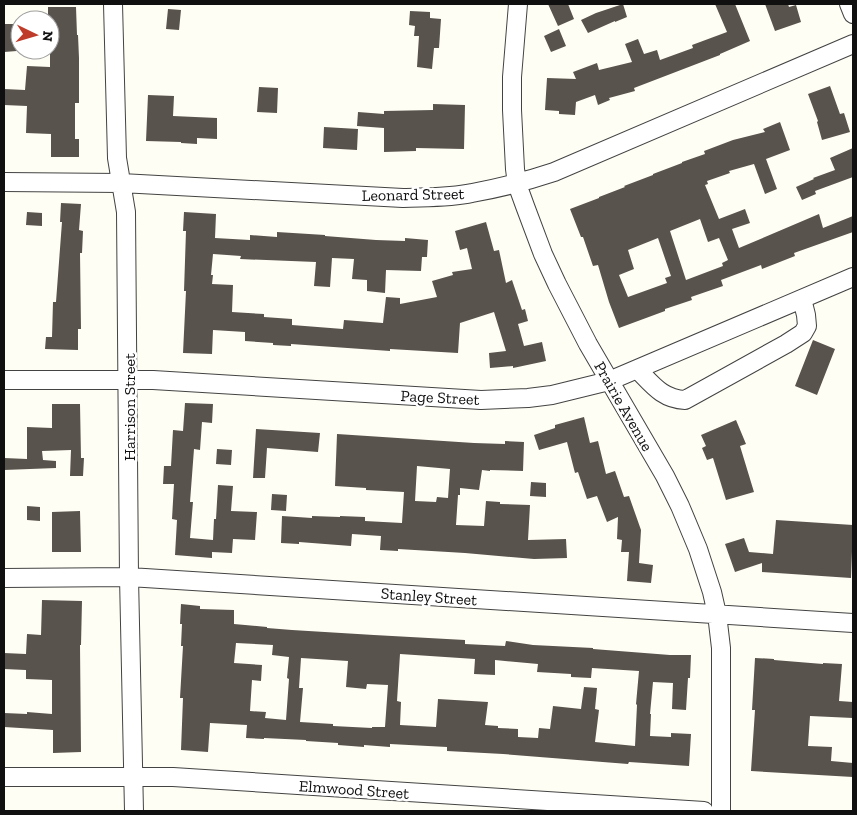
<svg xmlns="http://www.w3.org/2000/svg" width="857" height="815" font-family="'Zilla Slab',serif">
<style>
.building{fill:#59534d;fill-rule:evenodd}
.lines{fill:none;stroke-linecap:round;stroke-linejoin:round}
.minor-casing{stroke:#434343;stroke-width:20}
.minor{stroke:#fff;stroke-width:18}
.labels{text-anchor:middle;stroke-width:5;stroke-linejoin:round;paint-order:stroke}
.street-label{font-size:16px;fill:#101010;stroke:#fff}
</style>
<rect width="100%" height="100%" fill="#fffef4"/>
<path class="building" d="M548 4H568L574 19 558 26Z
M623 4 627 17 615 22V21L588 33 581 20 596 13Z
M715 4H735L750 41 720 54V55L634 88 635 91 609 98 610 100 598 105 595 95 576 102 575 115 559 114V111L545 110 547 78 576 79 573 72 597 63 599 70 632 62 625 44 638 39 644 54 657 50 660 60 693 48 692 45 727 32Z
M765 4H788L789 7 796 5 801 22 775 31Z
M48 7H76L77 35H78L79 58V103H75V139H79V157H51V134L26 133 27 106 4 105V89L25 90 27 66 50 67V20H48Z
M168 9 181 10 179 30 166 29Z
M410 11 430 12V18L441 19 439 48H434L432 69 417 67 419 36H414L415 26 409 25Z
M4 24H16L17 51 4 52Z
M559 29 566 46 551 52 544 36Z
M830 86 840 114 844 113 850 132 822 140 817 122 818 121 808 94Z
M259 87 278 88 277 113 257 112Z
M148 95 174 96 173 116 217 118V139L197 138V144L181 143V142L146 141Z
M433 104 465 105 464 149 416 148V151L384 152V128L357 126 358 112 384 114V111L433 110Z
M780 122 790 150 766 159 777 189 765 194 754 164 729 171 730 173 707 181 708 184 705 185 719 219 745 209 750 223 732 229 739 248 819 214 823 228 853 216V232L794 253 795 256 762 269 761 265 721 280 723 286 691 297 692 300 665 309V311L619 328 609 302 598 265 593 266 583 237H581L570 209 599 198V197L625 187 624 186 653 175V174L682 163V162L705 154 704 151 733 140 765 132 763 129ZM700 219 708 242 719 238 728 260 722 263 723 266 686 280 670 231ZM658 238 671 276 665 278 667 283 628 297 619 275 634 269 628 250Z
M324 127 358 129 357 150 323 148Z
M853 148V177L815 191 816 194 802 200 796 187 814 179 813 178 835 170 830 158Z
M61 203 81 204 79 230 83 231 82 253H80L81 329H78V350L45 349 46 337H52L53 302H56L62 222H60Z
M27 212 42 213V226L26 225Z
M184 212 216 214 215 238 250 240V235L277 237V232L325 235V236L376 240 405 241V238L428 240 427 257H422L421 271 386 270 385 293 367 291V280L352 279 354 259 332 258 330 287 314 286 316 262 240 259 241 256 213 254 211 275H213L212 284 233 285 232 312 264 314V317L292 319V325L343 329 344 320 383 323 386 297 400 298V304L437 297 432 281 453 275 452 272 472 269 467 248 460 250 455 231 486 222 494 251 499 250 506 283 512 280 522 310 525 309 528 321 518 324 524 346 542 342 546 361 513 368V366L490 368 489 353 506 351 494 312 460 323 458 353 390 349V351L291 344V346L273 345V343L245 341V332L213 330 212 354 183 353 186 291H184L186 231H183Z
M813 340 835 349 817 395 795 386Z
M185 403 213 404 212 423 202 422 200 450 194 449 190 502H193L190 538 213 540 214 519H216L218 485 233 486 231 511 257 512 255 540 233 539 232 553 212 552V558L175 555 177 520 172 519 174 484H163L164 466H171L173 430 183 431Z
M52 404H80L81 458H84L83 476H70L71 450 42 451 43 460 56 461V468L4 470V458L27 459V427L52 428Z
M584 417 590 443 598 441 606 474 615 471 624 497 629 496 641 530 639 563 653 565 651 583 627 581 629 552H621L622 540 617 539 618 517 607 522 597 496 587 499 578 472 575 473 567 442 539 450 534 435 555 428V425Z
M736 420 746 444 740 446 754 492 726 500 713 458 707 460 702 448 706 446 701 435Z
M256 429 320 433 318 452 267 448 265 478H253Z
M337 434 474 443 505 444V441L524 442 523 471 490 470V471L482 470 479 490 460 488V495H458L456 525 484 526 486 501 500 502V504L530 505 528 540 566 539 567 558 534 559 465 553 398 549V551L380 550 381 536 352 534 351 546 299 542V544L281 543 282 516 312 518V516L340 517V516L365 517V521L402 523 404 492 366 490V488L335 486ZM417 466 450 469 448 498 437 497 436 502 415 501Z
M217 449 232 450 231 465 216 464Z
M531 482 546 483V497L530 496Z
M272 494 287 495 286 511 271 510Z
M27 506 40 507V521L27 520Z
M80 511 81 552H52V512Z
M776 520 853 525 851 578 762 572V563L735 572 725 544 744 538 749 552 773 554Z
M42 600 82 601 81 645H80L81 752 53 753V730L4 727V713L27 714V712L52 714V680L26 679V670L4 669V653L26 654 27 634 41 635Z
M181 604 200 606V609L234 610V624L267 627V628L292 630 374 635 465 640V644L505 646 506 641 533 645 593 648V649L670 655H691L690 678H688L686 710 672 709 673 683 653 682 650 714H651L650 736 671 737V733L691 734 689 766 629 762 628 764 503 754 447 751V747L390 744V747L364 745V747L338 745V743L306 741V740L264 738V739L246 738 247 725 210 723 208 752 181 750 183 698H180L183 646H181L182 624H180ZM236 643 273 645 272 655 289 657 287 678 289 679 286 720 265 718 266 712 250 711 252 680 261 681 262 665 234 663ZM400 654 475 659 474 674 495 675V660L538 664 537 672 571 674V677L591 678 592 668 639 671 636 704 637 705 635 746 595 742 599 710 595 709 597 688 584 687 581 709 553 706 550 729 539 728 538 738 518 737V729L498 728V726L485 725 488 702 438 699 436 727 400 725 401 702 397 701ZM301 658 348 661 346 687 366 689 367 684 388 685 385 727H372V728L333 726V724L300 722 303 688H299Z
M755 658 774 659V660L823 664V663L842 664 839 701 853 702V718L810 716 808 746 832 747 831 761 853 763V777L751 771 755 710H752Z"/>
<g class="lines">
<defs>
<path id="minor" d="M113 4 117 158 126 212 129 577 134 811
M518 4 512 77V110L515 169 517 184 525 206 543 254 557 284 588 344 665 476 680 506 698 549 712 592 717 614 721 648V811
M849 4 853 14
M4 182 121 183 403 198C426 197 449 198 472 193 500 188 527 181 554 172L853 44
M637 369C652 384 662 399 685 400L786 344 803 333 807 326 806 315 802 299
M4 380H153L481 400 528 398 552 395 609 381 853 277
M4 578 129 577 853 623
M4 777H173L704 811"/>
</defs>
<use href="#minor" class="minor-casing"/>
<use href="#minor" class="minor"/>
</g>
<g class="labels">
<g class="street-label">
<text transform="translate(413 194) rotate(-1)" y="6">Leonard Street</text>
<text transform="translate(440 397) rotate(3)" y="6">Page Street</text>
<text transform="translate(624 406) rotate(60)" y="6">Prairie Avenue</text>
<text transform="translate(129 407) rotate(-90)" y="6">Harrison Street</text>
<text transform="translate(429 596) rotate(4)" y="6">Stanley Street</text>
<text transform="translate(354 789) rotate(4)" y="6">Elmwood Street</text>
</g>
</g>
<rect width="857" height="815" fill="none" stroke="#101010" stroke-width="10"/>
<g transform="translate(35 35) rotate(95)"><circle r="24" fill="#ffffff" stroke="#9f9f9f"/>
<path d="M0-4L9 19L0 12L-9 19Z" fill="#bf3c2a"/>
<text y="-8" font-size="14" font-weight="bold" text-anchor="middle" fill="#101010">N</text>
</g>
</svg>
